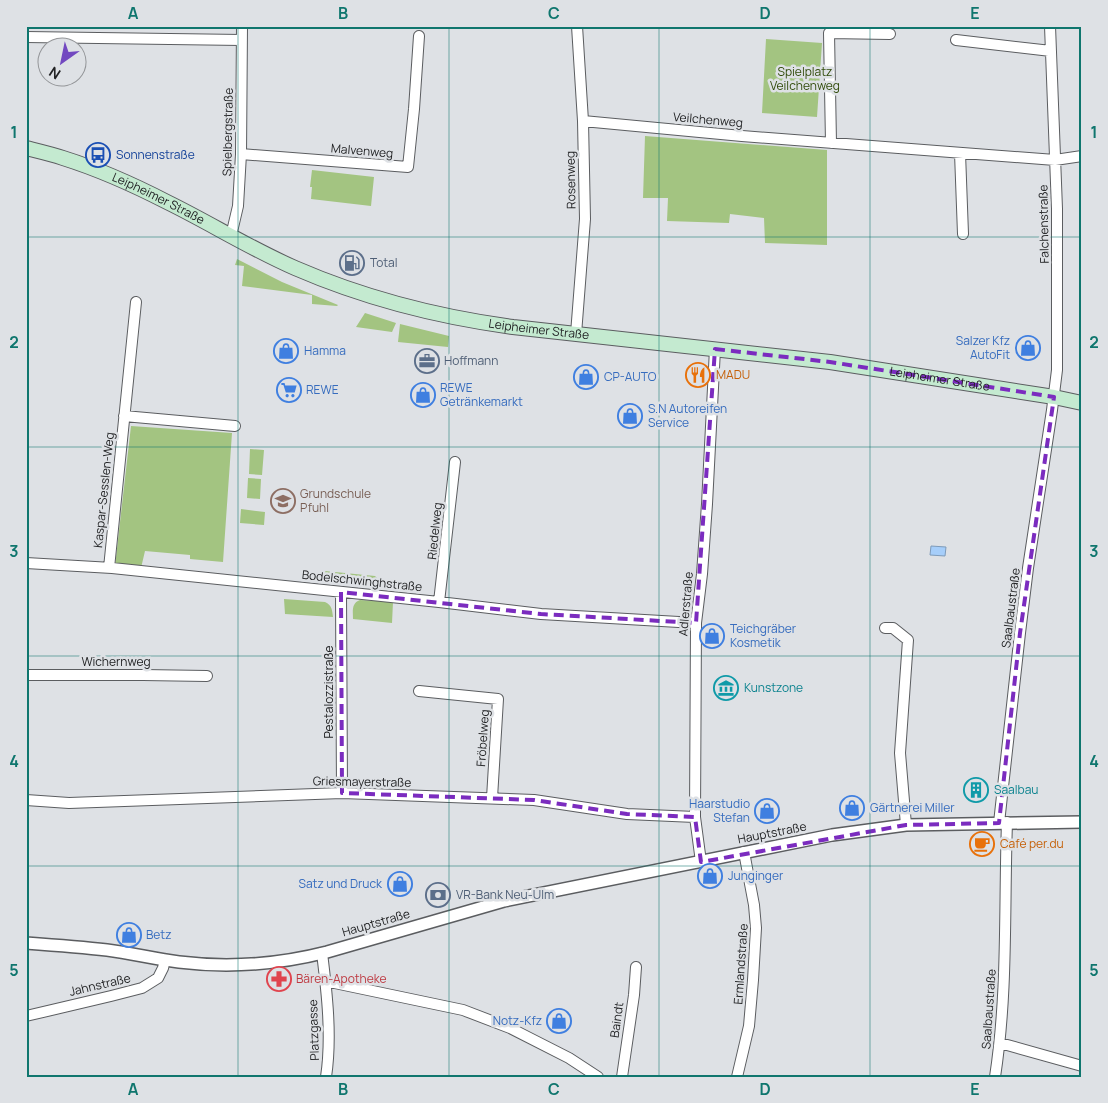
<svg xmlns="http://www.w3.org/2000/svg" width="1108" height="1103" font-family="Manrope,sans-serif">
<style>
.green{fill:#a3c481}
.water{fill:#a6cefa;stroke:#7e9bba}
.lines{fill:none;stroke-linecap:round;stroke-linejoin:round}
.minor-casing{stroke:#5b5d60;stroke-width:12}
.tertiary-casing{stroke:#5b5d60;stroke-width:14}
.secondary-casing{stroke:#5b5d60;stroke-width:16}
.minor{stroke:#fff;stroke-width:10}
.tertiary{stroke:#fff;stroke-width:11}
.secondary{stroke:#c4ead0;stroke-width:14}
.marked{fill:none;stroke:#7b2cbf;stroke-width:4;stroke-dasharray:10 6;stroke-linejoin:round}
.grid{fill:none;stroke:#0f766e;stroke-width:1;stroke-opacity:0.55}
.labels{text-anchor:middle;stroke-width:5;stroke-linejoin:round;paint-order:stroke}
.park-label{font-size:12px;fill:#324c0b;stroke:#dee1e5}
.street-label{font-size:12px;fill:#222325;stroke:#dee1e5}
.transit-label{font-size:12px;fill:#164399;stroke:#dee1e5;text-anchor:start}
.service-label{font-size:12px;fill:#4e5e75;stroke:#dee1e5;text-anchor:start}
.shop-label{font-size:12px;fill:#366cbe;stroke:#dee1e5;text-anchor:start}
.food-label{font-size:12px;fill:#c56008;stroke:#dee1e5;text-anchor:start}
.education-label{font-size:12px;fill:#785e54;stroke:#dee1e5;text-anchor:start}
.culture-label{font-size:12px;fill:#0d838f;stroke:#dee1e5;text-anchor:start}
.health-label{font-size:12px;fill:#be3a42;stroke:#dee1e5;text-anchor:start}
.neatline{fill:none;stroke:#0f766e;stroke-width:2}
.grid-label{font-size:16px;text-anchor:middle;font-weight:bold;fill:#0f766e}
</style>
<rect width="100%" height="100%" fill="#dee1e5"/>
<path class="green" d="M766 39 822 43 817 117 762 113Z
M645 136 827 150V245L765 243 764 218 730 214 729 223 667 221 668 198H643Z
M312 170 374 177 371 206 311 199 312 187H310Z
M237 259 282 282 338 305 337 306 312 304V295L242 286 244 266 235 265Z
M365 313 396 323 392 332 356 327Z
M400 324 449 336 448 347 398 342Z
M131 426 232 433 223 562 190 559V555L145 551 141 568 115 566Z
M250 449 264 450 262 475 249 474Z
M248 478 261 479 260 499 247 498Z
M241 509 265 512 264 525 240 523Z
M325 571 375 576 379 580V584L320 579 321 573Z
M284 599 325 602C332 605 332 610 333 617L285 614Z
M360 600 393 602 392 623 353 619C353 612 351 603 360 600Z"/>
<path class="water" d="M931 546 946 547 945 556 930 555Z"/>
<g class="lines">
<defs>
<path id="minor" d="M26 37 242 40
M956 40 1051 51
M583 121 742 136 1055 160 1082 156
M831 143 829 33 890 34
M960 153 963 234
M241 154 408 167 414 109 419 36
M231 236 238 206 241 154 242 26
M576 334 585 219 583 121 577 26
M124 416 235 426
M26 563 112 568 439 602 541 614 696 623
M109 568 136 302
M341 592 342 793
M439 602 455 462
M885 628H893L908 640 900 753 906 825
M26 675H143L207 676
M419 691 498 699 492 798
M26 800 69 803 342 793 534 800 627 814 695 817
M999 823 1020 633 1028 568 1052 410 1057 370V209L1050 26
M701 862 695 817 696 623 702 574 707 504 715 349
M322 953C327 993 332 1037 326 1077
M325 981 463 1010 510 1028 569 1058 598 1077
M26 1016 111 996 142 988 158 978 163 968 165 960
M1000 1043 1082 1066
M622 1077 634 995 636 967
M737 1077 749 1026 753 980 756 928 754 905 744 852
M995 1077C1008 992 1004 907 1007 822"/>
<path id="tertiary" d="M26 943C53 945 80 947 107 950 131 953 155 959 179 962 228 968 280 964 327 952L504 901 832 835 906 825 1082 822"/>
<g id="secondary">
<path id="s1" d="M26 148C38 151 51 154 63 158 98 169 134 185 167 202 210 223 251 249 295 268 364 298 439 317 513 327L830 362 1054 397 1082 403"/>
</g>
</defs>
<use href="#minor" class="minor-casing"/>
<use href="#tertiary" class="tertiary-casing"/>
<use href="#secondary" class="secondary-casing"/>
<use href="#minor" class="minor"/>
<use href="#tertiary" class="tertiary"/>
<use href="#secondary" class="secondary"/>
</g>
<path class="marked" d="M715 349 830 362 1054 397 1020 633 999 823 906 825 701 862 695 817 627 814 534 800 342 793 341 592 541 614 696 623Z"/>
<path class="grid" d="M238 26V1077M449 26V1077M659 26V1077M870 26V1077M26 237H1082M26 447H1082M26 656H1082M26 866H1082"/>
<defs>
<symbol id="bus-ring" viewBox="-11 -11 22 22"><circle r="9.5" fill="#dee1e5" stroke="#1a4fb4" stroke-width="1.5"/><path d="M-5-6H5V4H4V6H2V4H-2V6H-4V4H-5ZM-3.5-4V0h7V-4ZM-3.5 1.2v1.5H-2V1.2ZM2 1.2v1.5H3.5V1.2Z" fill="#1a4fb4"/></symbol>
<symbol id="fuel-ring" viewBox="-11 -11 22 22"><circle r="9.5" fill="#dee1e5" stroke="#5c6f8a" stroke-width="1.5"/><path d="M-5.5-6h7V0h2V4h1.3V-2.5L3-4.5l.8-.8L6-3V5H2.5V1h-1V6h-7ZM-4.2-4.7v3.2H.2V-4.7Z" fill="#5c6f8a"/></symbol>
<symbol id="shop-ring" viewBox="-11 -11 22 22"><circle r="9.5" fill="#dee1e5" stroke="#3f7fe0" stroke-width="1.5"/><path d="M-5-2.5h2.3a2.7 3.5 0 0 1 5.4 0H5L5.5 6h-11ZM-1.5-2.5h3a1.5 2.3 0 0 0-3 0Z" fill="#3f7fe0"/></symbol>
<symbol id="office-ring" viewBox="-11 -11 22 22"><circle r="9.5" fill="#dee1e5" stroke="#5c6f8a" stroke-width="1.5"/><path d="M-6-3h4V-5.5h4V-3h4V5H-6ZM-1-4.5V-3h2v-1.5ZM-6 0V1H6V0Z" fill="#5c6f8a"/></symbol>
<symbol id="restaurant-ring" viewBox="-11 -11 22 22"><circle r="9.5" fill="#dee1e5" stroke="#e8710a" stroke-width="1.5"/><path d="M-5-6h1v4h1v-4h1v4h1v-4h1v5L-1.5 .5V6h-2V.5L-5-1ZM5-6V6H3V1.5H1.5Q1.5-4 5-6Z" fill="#e8710a"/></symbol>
<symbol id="supermarket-ring" viewBox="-11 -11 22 22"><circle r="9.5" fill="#dee1e5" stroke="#3f7fe0" stroke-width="1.5"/><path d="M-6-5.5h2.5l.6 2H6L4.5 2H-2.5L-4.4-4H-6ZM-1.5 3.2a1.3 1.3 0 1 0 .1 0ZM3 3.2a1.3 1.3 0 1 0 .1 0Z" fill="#3f7fe0"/></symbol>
<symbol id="school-ring" viewBox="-11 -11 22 22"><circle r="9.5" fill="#dee1e5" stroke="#8d6e63" stroke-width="1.5"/><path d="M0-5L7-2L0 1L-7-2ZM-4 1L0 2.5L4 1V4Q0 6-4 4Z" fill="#8d6e63"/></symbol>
<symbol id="museum-ring" viewBox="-11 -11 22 22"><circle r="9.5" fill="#dee1e5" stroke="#0f9aa8" stroke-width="1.5"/><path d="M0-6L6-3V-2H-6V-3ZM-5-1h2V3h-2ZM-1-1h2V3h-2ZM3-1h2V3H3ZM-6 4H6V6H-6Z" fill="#0f9aa8"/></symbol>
<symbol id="building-ring" viewBox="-11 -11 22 22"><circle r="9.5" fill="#dee1e5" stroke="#0f9aa8" stroke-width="1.5"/><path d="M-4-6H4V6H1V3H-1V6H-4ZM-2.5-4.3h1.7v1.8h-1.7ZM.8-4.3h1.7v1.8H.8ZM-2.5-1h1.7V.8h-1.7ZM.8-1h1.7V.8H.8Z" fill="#0f9aa8"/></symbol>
<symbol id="cafe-ring" viewBox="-11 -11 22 22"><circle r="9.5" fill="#dee1e5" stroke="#e8710a" stroke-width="1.5"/><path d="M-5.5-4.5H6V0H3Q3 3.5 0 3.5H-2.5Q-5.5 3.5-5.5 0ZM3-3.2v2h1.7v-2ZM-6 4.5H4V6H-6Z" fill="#e8710a"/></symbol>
<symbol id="bank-ring" viewBox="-11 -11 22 22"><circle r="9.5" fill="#dee1e5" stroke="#5c6f8a" stroke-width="1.5"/><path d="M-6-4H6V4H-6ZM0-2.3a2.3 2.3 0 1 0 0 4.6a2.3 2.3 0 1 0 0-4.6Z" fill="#5c6f8a"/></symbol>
<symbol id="pharmacy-ring" viewBox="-11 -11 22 22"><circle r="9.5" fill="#dee1e5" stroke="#e0444e" stroke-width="1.5"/><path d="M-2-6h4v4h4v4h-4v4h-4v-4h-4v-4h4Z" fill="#e0444e"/></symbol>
</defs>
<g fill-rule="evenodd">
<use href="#bus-ring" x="84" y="141" width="28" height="28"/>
<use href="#fuel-ring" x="338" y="249" width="28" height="28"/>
<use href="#shop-ring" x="1014" y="334" width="28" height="28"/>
<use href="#shop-ring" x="272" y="337" width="28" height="28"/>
<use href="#office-ring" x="413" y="347" width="28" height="28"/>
<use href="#restaurant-ring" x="684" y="361" width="28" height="28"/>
<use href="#shop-ring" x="572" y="363" width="28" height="28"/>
<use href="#supermarket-ring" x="275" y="376" width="28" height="28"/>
<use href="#shop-ring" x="409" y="381" width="28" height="28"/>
<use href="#shop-ring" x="616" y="402" width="28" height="28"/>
<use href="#school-ring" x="269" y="487" width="28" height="28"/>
<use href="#shop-ring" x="698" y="622" width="28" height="28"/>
<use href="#museum-ring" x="712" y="674" width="28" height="28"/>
<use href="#building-ring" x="962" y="776" width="28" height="28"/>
<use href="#shop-ring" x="838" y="794" width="28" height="28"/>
<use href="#shop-ring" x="753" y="797" width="28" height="28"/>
<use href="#cafe-ring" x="968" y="830" width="28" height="28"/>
<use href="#shop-ring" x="696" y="862" width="28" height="28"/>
<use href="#shop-ring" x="386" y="870" width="28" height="28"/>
<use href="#bank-ring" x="424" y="881" width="28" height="28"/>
<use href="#shop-ring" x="115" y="921" width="28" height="28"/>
<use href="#pharmacy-ring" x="265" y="965" width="28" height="28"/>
<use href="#shop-ring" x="545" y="1007" width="28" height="28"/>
</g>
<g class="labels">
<g class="park-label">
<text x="805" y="76">Spielplatz<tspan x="805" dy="14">Veilchenweg</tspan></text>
</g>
<g class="street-label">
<text transform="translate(708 120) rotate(5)" y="4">Veilchenweg</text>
<text transform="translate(228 132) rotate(-89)" y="4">Spielbergstraße</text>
<text transform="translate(362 151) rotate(5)" y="4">Malvenweg</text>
<text transform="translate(571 180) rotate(-91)" y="4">Rosenweg</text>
<text dy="4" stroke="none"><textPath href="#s1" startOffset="142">Leipheimer Straße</textPath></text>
<text transform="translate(1044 224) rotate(-91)" y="4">Falchenstraße</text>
<text dy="4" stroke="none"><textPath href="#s1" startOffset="548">Leipheimer Straße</textPath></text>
<text dy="4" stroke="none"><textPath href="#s1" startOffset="952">Leipheimer Straße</textPath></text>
<text transform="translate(104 490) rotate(-84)" y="4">Kaspar-Sesslen-Weg</text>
<text transform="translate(435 531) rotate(-84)" y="4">Riedelweg</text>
<text transform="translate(362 581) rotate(6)" y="4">Bodelschwinghstraße</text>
<text transform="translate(686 604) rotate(-85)" y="4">Adlerstraße</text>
<text transform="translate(1011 608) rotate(-83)" y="4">Saalbaustraße</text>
<text x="116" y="666">Wichernweg</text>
<text transform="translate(329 692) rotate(-90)" y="4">Pestalozzistraße</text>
<text transform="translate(483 738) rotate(-86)" y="4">Fröbelweg</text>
<text transform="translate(362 782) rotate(1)" y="4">Griesmayerstraße</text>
<text transform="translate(772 833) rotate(-11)" y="4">Hauptstraße</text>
<text transform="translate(376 923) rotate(-16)" y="4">Hauptstraße</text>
<text transform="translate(741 964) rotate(-86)" y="4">Ermlandstraße</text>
<text transform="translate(100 985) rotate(-13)" y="4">Jahnstraße</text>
<text transform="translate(989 1009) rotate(-86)" y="4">Saalbaustraße</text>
<text transform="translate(617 1020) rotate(-82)" y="4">Baindt</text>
<text transform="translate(314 1030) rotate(-92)" y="4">Platzgasse</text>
</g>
<g class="transit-label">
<text x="116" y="159">Sonnenstraße</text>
</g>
<g class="service-label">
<text x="370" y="267">Total</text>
<text x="444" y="365">Hoffmann</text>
<text x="456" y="899">VR-Bank Neu-Ulm</text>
</g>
<g class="shop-label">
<text x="1010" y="345" text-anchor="end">Salzer Kfz<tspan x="1010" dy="14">AutoFit</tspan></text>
<text x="304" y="355">Hamma</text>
<text x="604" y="381">CP-AUTO</text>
<text x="440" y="392">REWE<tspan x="440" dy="14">Getränkemarkt</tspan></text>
<text x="306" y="394">REWE</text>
<text x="648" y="413">S.N Autoreifen<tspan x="648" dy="14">Service</tspan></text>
<text x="730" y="633">Teichgräber<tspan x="730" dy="14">Kosmetik</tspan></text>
<text x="750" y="808" text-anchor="end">Haarstudio<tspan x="750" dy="14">Stefan</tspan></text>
<text x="870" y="812">Gärtnerei Miller</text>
<text x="728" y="880">Junginger</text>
<text x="382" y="888" text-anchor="end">Satz und Druck</text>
<text x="146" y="939">Betz</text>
<text x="542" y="1025" text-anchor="end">Notz-Kfz</text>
</g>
<g class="food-label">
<text x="716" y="379">MADU</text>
<text x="1000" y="848">Café per.du</text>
</g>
<g class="education-label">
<text x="300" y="498">Grundschule<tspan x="300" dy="14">Pfuhl</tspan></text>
</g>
<g class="culture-label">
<text x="744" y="692">Kunstzone</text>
<text x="994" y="794">Saalbau</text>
</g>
<g class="health-label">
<text x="296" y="983">Bären-Apotheke</text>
</g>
</g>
<rect width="1108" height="1103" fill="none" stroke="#dee1e5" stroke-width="55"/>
<g transform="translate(62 62) rotate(213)"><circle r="24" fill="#dee1e5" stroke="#939598"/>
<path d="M0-4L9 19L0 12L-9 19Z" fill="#7248c0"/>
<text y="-8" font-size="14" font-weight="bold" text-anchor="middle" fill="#222325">N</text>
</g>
<rect x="28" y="28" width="1052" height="1048" class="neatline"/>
<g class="grid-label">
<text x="133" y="19">A</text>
<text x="343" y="19">B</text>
<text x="554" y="19">C</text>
<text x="765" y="19">D</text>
<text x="975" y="19">E</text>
<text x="14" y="138">1</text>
<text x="1094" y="138">1</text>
<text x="14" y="348">2</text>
<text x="1094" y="348">2</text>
<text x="14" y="557">3</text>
<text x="1094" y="557">3</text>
<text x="14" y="767">4</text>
<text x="1094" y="767">4</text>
<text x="14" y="976">5</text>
<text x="1094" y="976">5</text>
<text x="133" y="1095">A</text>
<text x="343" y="1095">B</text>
<text x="554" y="1095">C</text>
<text x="765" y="1095">D</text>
<text x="975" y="1095">E</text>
</g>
</svg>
